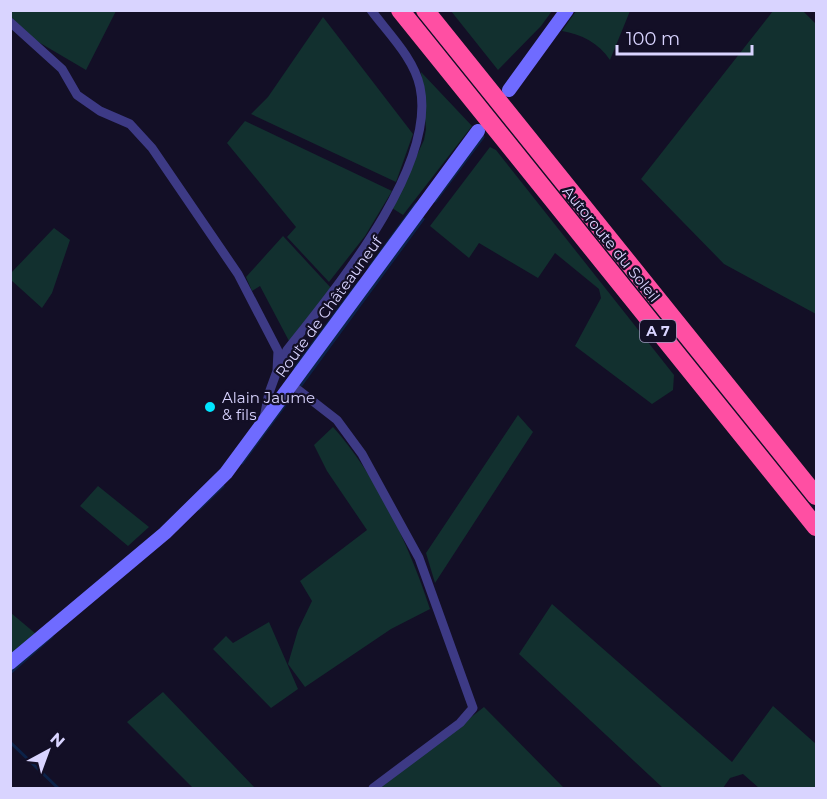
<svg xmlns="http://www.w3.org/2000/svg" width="827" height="799" font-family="Montserrat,sans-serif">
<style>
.green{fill:#12302f}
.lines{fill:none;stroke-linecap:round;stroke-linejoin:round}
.stream{stroke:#0c2248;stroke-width:3}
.minor{stroke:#3d3a85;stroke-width:9}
.secondary{stroke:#6f6bff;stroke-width:14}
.motorway{stroke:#ff4fa3;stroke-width:18}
.poi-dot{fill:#00e5ff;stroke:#130f26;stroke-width:2}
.labels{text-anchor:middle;stroke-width:4.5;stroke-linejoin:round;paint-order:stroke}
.shield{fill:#130f26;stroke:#9e99be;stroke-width:1.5}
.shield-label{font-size:14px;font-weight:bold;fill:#d9d4ff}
.street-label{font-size:15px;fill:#d9d4ff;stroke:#130f26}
.poi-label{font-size:15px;fill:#d9d4ff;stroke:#130f26;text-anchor:start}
</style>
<rect width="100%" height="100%" fill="#130f26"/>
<path class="green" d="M10 11H116L86 70 35 40 11 17Z
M451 11H552L541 26 498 70Z
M576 11H630L610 60C599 43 581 34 562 31Z
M773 11H803L816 24V314L724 264 641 179Z
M323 17 413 134 396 182 251 114 268 97Z
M421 72 472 126 403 215 392 208 424 140 426 129Z
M245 121 392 191 365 236 329 282 287 237 296 227 227 143Z
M490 147 496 150 674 375 673 390 652 404 575 346 601 298 599 289 555 253 538 278 479 243 469 258 430 226Z
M54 228 70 240 52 293 42 308 11 280V273Z
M283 236 331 288 289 341 260 286 252 291 246 277Z
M518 415 533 432 435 583 426 553Z
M333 427C377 476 410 547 430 609L391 629 305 687 288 664 298 630 312 601 300 581 367 530 327 471 314 445Z
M98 486 149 527 128 546 80 506Z
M552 604 732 762 773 706 816 744V788H759L743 774 730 778 723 788H663L519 654Z
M11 613 36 634 11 656Z
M269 622 298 689 271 708 213 649 226 636 233 643Z
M163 692 255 788H193L127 722Z
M484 707 564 788H380Z"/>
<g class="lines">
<path class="stream" d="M435 201 483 137
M370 267 416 204
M295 368 359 282
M301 385 423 219
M242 463 293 394
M199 509 223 486
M10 673 52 636
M10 742 58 788"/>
<path class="minor" d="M10 22 62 69 77 95 100 111 130 124 152 148 238 274 278 351 277 371 269 393 264 418
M280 366 287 350C335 289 437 168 420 87 414 58 388 33 371 10
M292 385 337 420 362 454 419 558 473 708 460 723 373 788"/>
<path class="secondary" d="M509 90 567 10
M10 663 165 533 226 473 478 131"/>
<path class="motorway" d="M400 10 816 527
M425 10 816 496"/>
</g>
<circle class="poi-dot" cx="210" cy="407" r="6"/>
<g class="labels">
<rect class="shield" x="640" y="320" width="36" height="22" rx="4.5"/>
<g class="shield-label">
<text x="658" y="336">A 7</text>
</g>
<g class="street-label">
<text transform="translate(611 244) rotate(51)" y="5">Autoroute du Soleil</text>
<text transform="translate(329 307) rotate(-54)" y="5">Route de Châteauneuf</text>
</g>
<g class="poi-label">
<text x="222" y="403">Alain Jaume<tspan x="222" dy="17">&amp; fils</tspan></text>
</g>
</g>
<rect width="827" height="799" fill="none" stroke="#d9d4ff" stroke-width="24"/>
<g transform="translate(48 751) rotate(41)" stroke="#130f26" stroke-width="4.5" paint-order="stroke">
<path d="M0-4.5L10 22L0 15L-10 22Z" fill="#d9d4ff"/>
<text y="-9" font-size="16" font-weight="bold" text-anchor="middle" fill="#d9d4ff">N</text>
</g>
<path d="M617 45v9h135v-9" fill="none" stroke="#d9d4ff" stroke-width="3"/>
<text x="626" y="45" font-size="18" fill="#d9d4ff" stroke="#130f26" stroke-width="4.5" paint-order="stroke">100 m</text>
</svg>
